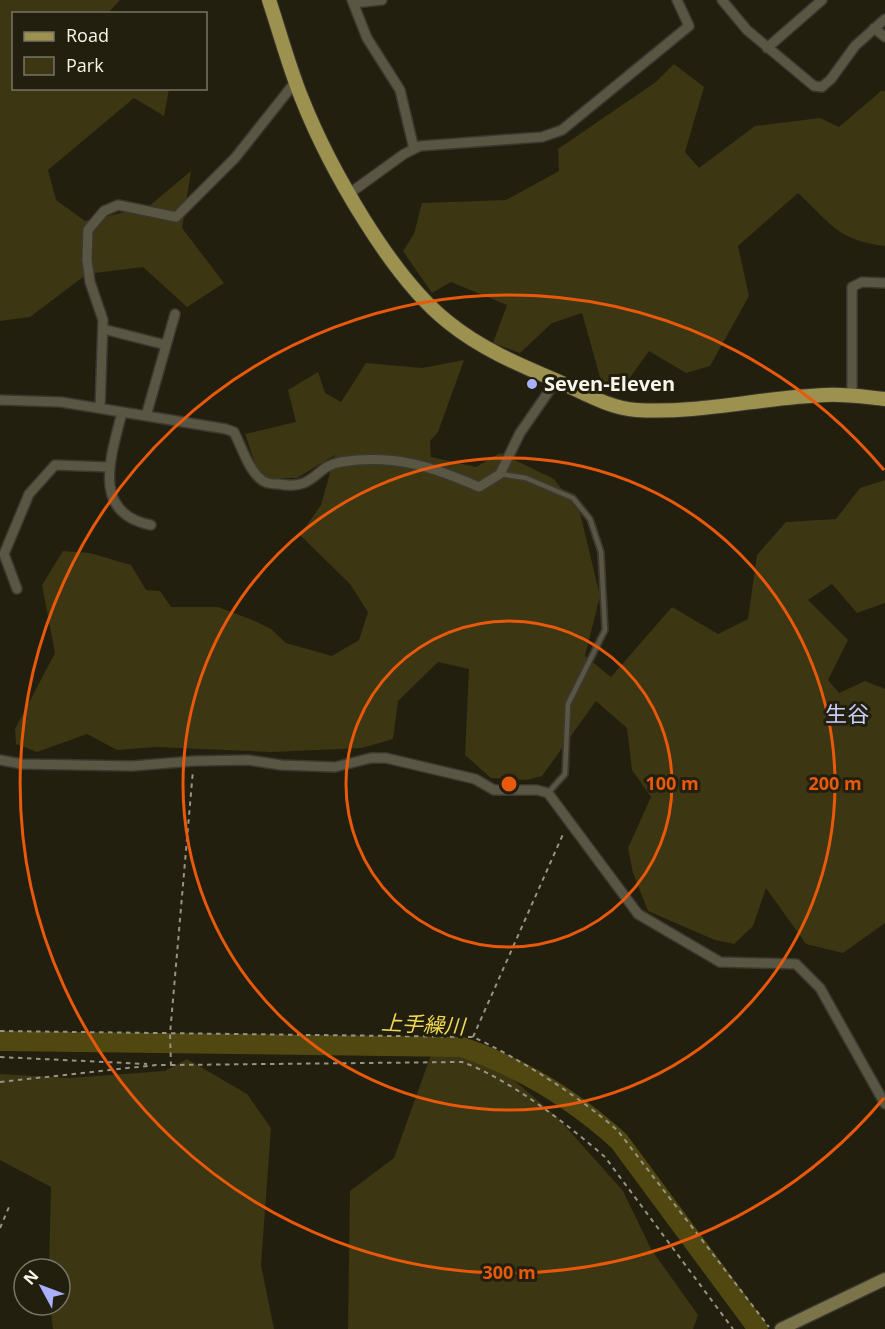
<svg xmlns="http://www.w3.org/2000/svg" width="885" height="1329" font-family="'Open Sans','Noto Sans JP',sans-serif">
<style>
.green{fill:#3d3612}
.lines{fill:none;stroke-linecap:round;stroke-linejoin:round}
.river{stroke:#514811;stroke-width:20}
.lane-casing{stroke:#3a382f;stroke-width:8}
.street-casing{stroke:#3a382f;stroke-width:12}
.secondary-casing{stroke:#3a382f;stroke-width:15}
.primary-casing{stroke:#3a382f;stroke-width:16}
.path{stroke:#979487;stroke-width:2;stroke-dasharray:4.5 4.5;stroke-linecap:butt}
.lane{stroke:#595644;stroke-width:4.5}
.street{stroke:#595644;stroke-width:9}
.secondary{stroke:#7b7349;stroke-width:12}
.primary{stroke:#9d914f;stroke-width:14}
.ring{fill:none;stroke:#e8590c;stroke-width:3}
.poi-dot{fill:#a9b0fc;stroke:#221f0f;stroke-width:2}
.labels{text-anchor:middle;stroke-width:6;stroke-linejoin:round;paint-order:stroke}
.poi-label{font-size:20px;font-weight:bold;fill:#f7f5ea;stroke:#221f0f;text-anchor:start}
.water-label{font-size:21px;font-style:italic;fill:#f0d853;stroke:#221f0f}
.quarter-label{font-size:22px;fill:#c9cffa;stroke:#221f0f}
.centre{fill:#e8590c;stroke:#221f0f;stroke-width:3}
.ring-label{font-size:18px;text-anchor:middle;font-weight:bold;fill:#e8590c;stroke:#221f0f;stroke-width:6;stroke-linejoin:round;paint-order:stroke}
</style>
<rect width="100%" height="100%" fill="#221f0f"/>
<path class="green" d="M0 0H120L108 13 14 14V88L169 89 164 116 134 98 48 170 56 200 85 221 148 207 191 171 182 228 224 283 187 307 143 267 87 274 30 317 0 321Z
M674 64 704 87 685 152 699 168 755 126 820 118 839 127 881 91H885V246C836 240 831 223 798 193L738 246 749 296 710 366 686 373 649 351 624 386 602 384 582 313 552 323 520 353 493 343 507 305 451 282 432 293 403 251 414 234 422 203 506 200 559 171 558 149 656 82Z
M464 360 438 432 430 441 431 457 476 467 500 453 554 479 580 513 600 596 585 656 611 677 672 607 718 634 748 619 757 555 786 522 836 519 860 488 885 480V603L857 613 832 584 808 600 848 640 828 680 839 693 865 681 885 689V923L843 953 806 944 766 888 753 926 734 944 715 940 648 911 633 873 628 848 651 797 632 770 627 728 596 701 542 776 527 780 491 778 465 755 469 669 438 662 398 701 393 739 362 748 271 752 155 747 117 750 87 734 37 752 16 744 15 729 55 653 42 585 63 551 90 553 131 565 146 590 160 591 171 607H218L255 621 271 629 286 643 332 656 359 640 368 612 350 584 300 535 321 505 335 455 297 478H267L256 466 245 434 296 422 288 390 318 372 325 393 341 402 366 363 422 368Z
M432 1052 493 1062 558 1118 623 1191 651 1249 698 1315 693 1329H348L350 1191 394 1158Z
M187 1059 247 1094 271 1128 261 1265 274 1329H53L50 1305H60V1269H49L51 1187 0 1160V1074L70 1078 165 1071Z"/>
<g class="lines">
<path class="river" d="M0 1041 462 1047C520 1067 574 1100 619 1141L758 1329"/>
<defs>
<path id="lane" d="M500 474 526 478 573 498 590 519 601 552 605 630 568 704 565 774 548 793"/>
<path id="street" d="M352 0 367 38 400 90 414 149
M722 0 747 30 814 86 822 87 831 79 855 46 885 19
M354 3 382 0
M874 28 885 37
M767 48 822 0
M350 193 404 154 420 146 542 137 562 130 689 26 677 0
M103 329 166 345
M852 395V287L862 282 885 283
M0 400 61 402 226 429 234 432C241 445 250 475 265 482 269 484 275 484 279 484 316 491 314 466 341 462 394 454 431 466 479 487L500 474 520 433 556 381
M100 408 103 320 90 282 87 260 88 230 104 211 118 205 176 217 235 158 296 81
M122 412C112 454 89 513 151 525
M146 416 175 314
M17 589 4 554 29 494 55 465 109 467
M0 760 22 764 132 766 194 761 248 760 281 765 335 767 371 758H386L475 779 494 790H537L548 793 638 914 720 962 796 964 820 988 885 1104"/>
<path id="secondary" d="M781 1329 885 1279"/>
<path id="primary" d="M269 0C280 33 289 67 302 99 329 167 391 277 448 322 480 348 517 364 555 380 581 391 608 408 636 410 700 414 763 397 826 395 846 394 865 397 885 399"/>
</defs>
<use href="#lane" class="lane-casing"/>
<use href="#street" class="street-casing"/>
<use href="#secondary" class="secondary-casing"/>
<use href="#primary" class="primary-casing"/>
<path class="path" d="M0 1031 473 1037C517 1057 582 1098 618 1131L769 1327
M473 1037 564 832
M0 1057 147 1064
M171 1065 462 1062C508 1078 567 1124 605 1157L733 1329
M0 1082 156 1065H171L170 1034 193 770
M0 1228 9 1207"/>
<use href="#lane" class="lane"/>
<use href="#street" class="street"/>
<use href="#secondary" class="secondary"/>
<use href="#primary" class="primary"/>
</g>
<g class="ring">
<circle cx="509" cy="784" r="163"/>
<circle cx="509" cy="784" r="326"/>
<path d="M884 1098A489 489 0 1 1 884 470"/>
</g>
<circle class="poi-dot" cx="532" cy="384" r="6"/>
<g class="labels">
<g class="poi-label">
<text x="544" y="391">Seven-Eleven</text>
</g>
<g class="water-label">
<text transform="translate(423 1025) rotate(3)" y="7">上手繰川</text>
</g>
<g class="quarter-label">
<text x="847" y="722">生谷</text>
</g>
</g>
<circle cx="509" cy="784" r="9" class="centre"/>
<g class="ring-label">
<text x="672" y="790">100 m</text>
<text x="835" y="790">200 m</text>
<text x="509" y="1279">300 m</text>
</g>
<rect x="12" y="12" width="195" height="78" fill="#221f0f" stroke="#777567" stroke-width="1.5"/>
<rect x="24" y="32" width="30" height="9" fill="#9d914f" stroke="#777567" stroke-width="1.5"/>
<text x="66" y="42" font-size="18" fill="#f7f5ea">Road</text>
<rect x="24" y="57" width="30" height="18" fill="#3d3612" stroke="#777567" stroke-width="1.5"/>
<text x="66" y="72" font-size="18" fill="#f7f5ea">Park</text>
<g transform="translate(42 1287) rotate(311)"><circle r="28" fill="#221f0f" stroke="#777567" stroke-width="1.5"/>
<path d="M0-4.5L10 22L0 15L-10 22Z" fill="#a9b0fc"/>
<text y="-9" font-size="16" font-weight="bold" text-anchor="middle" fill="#f7f5ea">N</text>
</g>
</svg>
